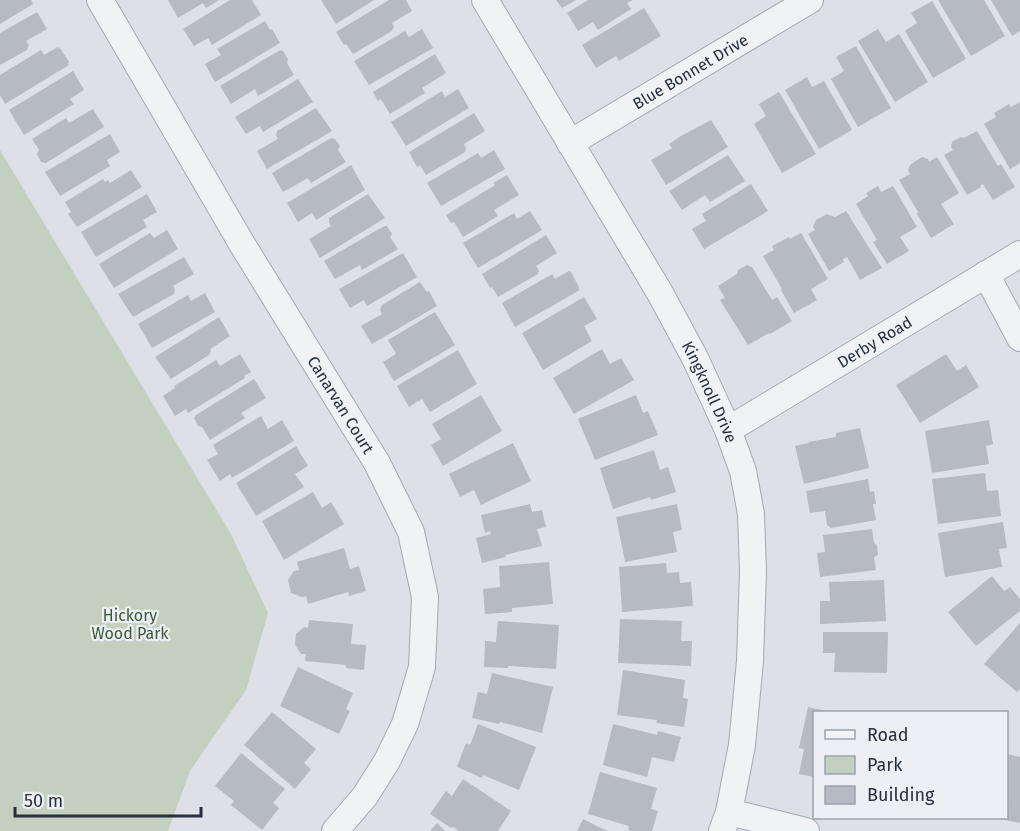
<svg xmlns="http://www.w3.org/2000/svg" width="1020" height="831" font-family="'Fira Sans',sans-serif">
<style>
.green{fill:#c3d0bf}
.building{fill:#b5bac3}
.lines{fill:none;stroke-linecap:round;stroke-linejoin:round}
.minor-casing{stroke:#a3a8b1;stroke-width:28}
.minor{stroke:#f0f2f5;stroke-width:26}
.labels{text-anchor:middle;stroke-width:4.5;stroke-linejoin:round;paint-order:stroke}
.street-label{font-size:16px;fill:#272f3d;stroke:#ecf0f4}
.park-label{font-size:16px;fill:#3b5835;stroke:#ecf0f4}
</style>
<rect width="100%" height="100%" fill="#dde1e7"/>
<path class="green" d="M0 150 231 534 268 613 246 690 190 771 168 831H0Z"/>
<path class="building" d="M0 0H31L33 4 0 24Z
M168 0H219L206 8 203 3 178 18Z
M230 0H252L261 15 212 45 208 38 194 46 183 29Z
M321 0H374L336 24Z
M389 0H406L412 11 392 23 394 26 392 31 353 54 346 44 344 45 336 32Z
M556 0H576L562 8Z
M588 0H633L627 3 631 9 598 30 593 22 578 31 567 13Z
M938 0H984L1005 36 971 56Z
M991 0H1020V31L1012 36Z
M932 1 966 59 933 78 905 31 917 23 911 13Z
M644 8 661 36 619 61 616 56 596 68 582 45Z
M37 12 47 29 26 41 29 45 27 50 0 65V33Z
M265 21 270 30 272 29 280 43 215 82 205 64 221 55 217 49Z
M422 29 433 48 369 85 354 61 405 31 409 37Z
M878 29 886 42 899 34 928 82 895 102 858 41Z
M856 46 891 108 858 127 831 79 844 71 836 57Z
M58 47 59 49 60 48 69 62 68 63 69 65 5 104 0 95V75L41 50 44 55Z
M280 50 283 51 288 59 287 63 294 75 258 96 255 89 231 104 220 86Z
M435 54 446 73 422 88 425 93 390 114 381 99 378 101 373 92Z
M73 71 84 90 70 99 74 104 24 135 9 110Z
M807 77 812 87 824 81 852 130 819 149 785 90Z
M298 79 313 102 263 132 260 126 246 134 235 117Z
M458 89 469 108 406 146 391 122 442 91 445 97Z
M779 92 816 154 782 173 754 124 766 116 759 104Z
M1020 102V163L1010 169 984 124 996 117 994 113 1009 104 1011 107Z
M316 108 332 131 267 169 257 151 278 139 276 135 277 131Z
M93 109 104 127 46 163 41 162 37 154 39 150 32 139 66 118 69 123Z
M474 113 485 131 464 144 466 148 465 152 426 175 420 165 417 167 409 152Z
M711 120 728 147 666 185 651 160 672 148 669 144 681 136Z
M977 131 998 166 1001 164 1015 187 993 200 983 184 980 186 981 187 967 195 944 155 953 150 951 147 952 142 961 137 964 138Z
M110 134 120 152 107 160 110 166 60 196 45 172Z
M331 138 335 139 340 146 338 150 346 162 311 183 308 178 283 192 272 173Z
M494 150 505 169 441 206 427 183 478 153 481 158Z
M728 155 745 181 710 202 705 195 682 210 669 191Z
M922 157 928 159 929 162 937 157 959 193 941 204 954 224 931 238 917 214 918 212 899 180 910 174 908 170 910 165Z
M351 165 365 190 316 220 312 213 298 222 287 203Z
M131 170 142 187 77 227 68 214 71 212 65 202 103 179 105 182 108 180 110 183Z
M507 175 519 195 494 210 498 216 463 237 454 222 451 223 446 215 495 185 493 183Z
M751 184 768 211 704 249 692 229 706 221 702 214Z
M878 186 881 192 893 186 917 227 900 237 909 251 887 264 873 242 877 240 856 204 868 196 866 193Z
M147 194 157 212 143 220 147 227 96 257 81 232Z
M368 194 385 218 320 258 309 239 331 226 329 222V218Z
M530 211 542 230 478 268 463 243 514 213 517 219Z
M846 211 882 268 860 280 847 257 843 259 844 262 829 271 808 234 815 230 813 227 816 220 827 214 835 217Z
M384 226H387L392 234 390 237 398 249 362 270 360 265 335 279 324 261Z
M167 230 178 249 114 288 99 264 150 233 154 238Z
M801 233 828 279 811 289 817 300 794 313 781 290 782 289 763 256 774 250 772 246 789 237 790 239Z
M546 235 557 253 536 266 539 270 538 274 498 297 492 287 490 288 482 274Z
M403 253 417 277 367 306 364 300 350 308 339 289Z
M184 257 194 274 173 286 175 290 174 294 133 317 118 294Z
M747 265 752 267 772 300 777 297 792 321 770 334 769 333 748 345 720 300 725 298 718 286 737 274 738 270Z
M569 271 571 272 579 287 578 288 580 290 515 327 502 303 552 274 555 279Z
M420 282 427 292 429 291 437 306 372 344 361 326 382 314 380 310 382 305Z
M205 293 215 312 152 348 138 324 188 295 191 301Z
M584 297 597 319 584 326 592 341 543 370 522 333Z
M435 312 455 345 394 381 383 362 396 354 388 340Z
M219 317 230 336 210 349 211 351 209 355 171 379 155 357Z
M602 349 610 364 621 358 634 380 574 414 553 378Z
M458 350 477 384 430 412 422 399 409 407 397 386Z
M240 354 251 372 244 376 245 378 188 413 186 409 175 416 163 396 175 388 174 386 216 360 220 366Z
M946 354 957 371 966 365 979 387 920 423 896 385Z
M254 379 266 398 241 413 245 418 210 440 202 427 198 426 194 418 196 415Z
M481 395 502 431 443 466 431 445 441 439 432 424Z
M636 395 643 413 648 411 658 435 595 460 578 419Z
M261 416 268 429 282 420 294 441 232 478 230 474 220 481 207 460 218 454 213 445Z
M989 420 993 444 986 446 989 464 932 473 925 431Z
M860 428 869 468 804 484 795 446 809 443 808 442 836 437V433Z
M513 443 531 481 481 505 474 490 460 497 449 474Z
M296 446 308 466 295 474 304 487 256 516 236 483Z
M654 450 660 470 668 467 676 492 651 500 650 497 613 509 600 468Z
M985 473 987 491 998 490 1001 516 938 524 932 479Z
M868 479 870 492 874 491 876 504H873L876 520 831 528 827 525 825 511 810 513 806 491Z
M313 492 322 508 331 502 344 524 284 560 262 521Z
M530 504 532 512 542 510 546 527 537 529 542 546 505 555 506 557 482 563 476 538 491 534 490 531 485 533 481 515Z
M677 504 682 530 673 532 677 552 625 562 616 517Z
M1003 522 1007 548 999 549 1002 567 945 577 938 533Z
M872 529 874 543 877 545 878 555 874 557 876 570 820 577 817 553 825 552 823 535Z
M344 548 350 569 359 566 366 591 349 596 348 592 308 604 306 596 302 597 291 593 288 580 294 571 299 570 297 562Z
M549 562 553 604 512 608V612L485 614 483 589 500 587 499 566Z
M666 563 667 573 679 572 680 583 691 582 693 606 622 612 619 567Z
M992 576 1004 591 1010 587 1020 599V611L976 646 948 612Z
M884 580 886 621 820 624V601H830L829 582Z
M620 619 682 621 681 641H692L691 666 618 663Z
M309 620 353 624 351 644 366 645 364 670 346 668V665L305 661 306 654H301L295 645 296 634 304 627 308 628Z
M498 621 559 625 556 669 508 666V668L484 667 485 641 496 642Z
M1020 623V689L1017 692 984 664Z
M823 632H888L887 673 834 672 835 653H823Z
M298 667 353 693 346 709 350 711 339 734 280 706Z
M623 670 685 680 683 698 688 699 684 727 656 723 657 720 617 715Z
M492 673 553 687 542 733 500 722 499 724 472 718 478 692 487 694Z
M808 707 831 712H814V777L799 774 804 749 799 748Z
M272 712 316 749 304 763 311 769 295 789 244 745Z
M478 724 536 747 519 790 483 775 482 778 457 767 466 743 470 745Z
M613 724 657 735 658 731 681 737 674 762 652 757 647 777 603 765Z
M241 753 285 789 273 803 279 808 262 830 231 805 234 801 215 786Z
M1007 754 1020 757V823L1005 820 1009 802 1006 801Z
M600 772 657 788 651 809 658 811 652 831H631L628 830 629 826 588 814Z
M463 779 511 811 498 831H459L453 827 451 828 430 814 446 791 452 796Z
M583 819 607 831H577Z
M437 823 445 831H430Z"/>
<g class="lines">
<defs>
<g id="minor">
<path id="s1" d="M100 0 242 244 377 463 411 532 425 597 422 667 405 724 387 761 365 796 335 831"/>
<path id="s2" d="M485 0 660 293 695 358 728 430 743 471 751 514 753 571 750 661 742 745 729 812 722 831"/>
<path id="s3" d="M570 143 810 0"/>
<path d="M986 274 1020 338"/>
<path id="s4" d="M728 430 1020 254"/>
<path d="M729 812 806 831"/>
</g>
</defs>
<use href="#minor" class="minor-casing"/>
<use href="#minor" class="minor"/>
</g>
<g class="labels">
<g class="street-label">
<text dy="6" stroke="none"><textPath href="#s3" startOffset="140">Blue Bonnet Drive</textPath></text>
<text dy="6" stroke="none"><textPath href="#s4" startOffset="171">Derby Road</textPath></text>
<text dy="6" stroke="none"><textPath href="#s2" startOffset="452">Kingknoll Drive</textPath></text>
<text dy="6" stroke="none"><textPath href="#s1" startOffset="471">Canarvan Court</textPath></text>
</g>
<g class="park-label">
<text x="130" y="621">Hickory<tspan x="130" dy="18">Wood Park</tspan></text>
</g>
</g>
<rect x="813" y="711" width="195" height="108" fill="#ecf0f4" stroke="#9da3ab" stroke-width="1.5"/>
<rect x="825" y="730" width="30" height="9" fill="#f0f2f5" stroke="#9da3ab" stroke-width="1.5"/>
<text x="867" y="741" font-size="18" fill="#272f3d">Road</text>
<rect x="825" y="756" width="30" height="18" fill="#c3d0bf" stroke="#9da3ab" stroke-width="1.5"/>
<text x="867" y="771" font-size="18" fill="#272f3d">Park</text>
<rect x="825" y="786" width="30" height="18" fill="#b5bac3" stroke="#9da3ab" stroke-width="1.5"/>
<text x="867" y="801" font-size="18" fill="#272f3d">Building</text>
<path d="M15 807v9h186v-9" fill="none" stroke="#272f3d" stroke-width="3"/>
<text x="24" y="807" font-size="18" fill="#272f3d" stroke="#ecf0f4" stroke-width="4.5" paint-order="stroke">50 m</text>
</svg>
